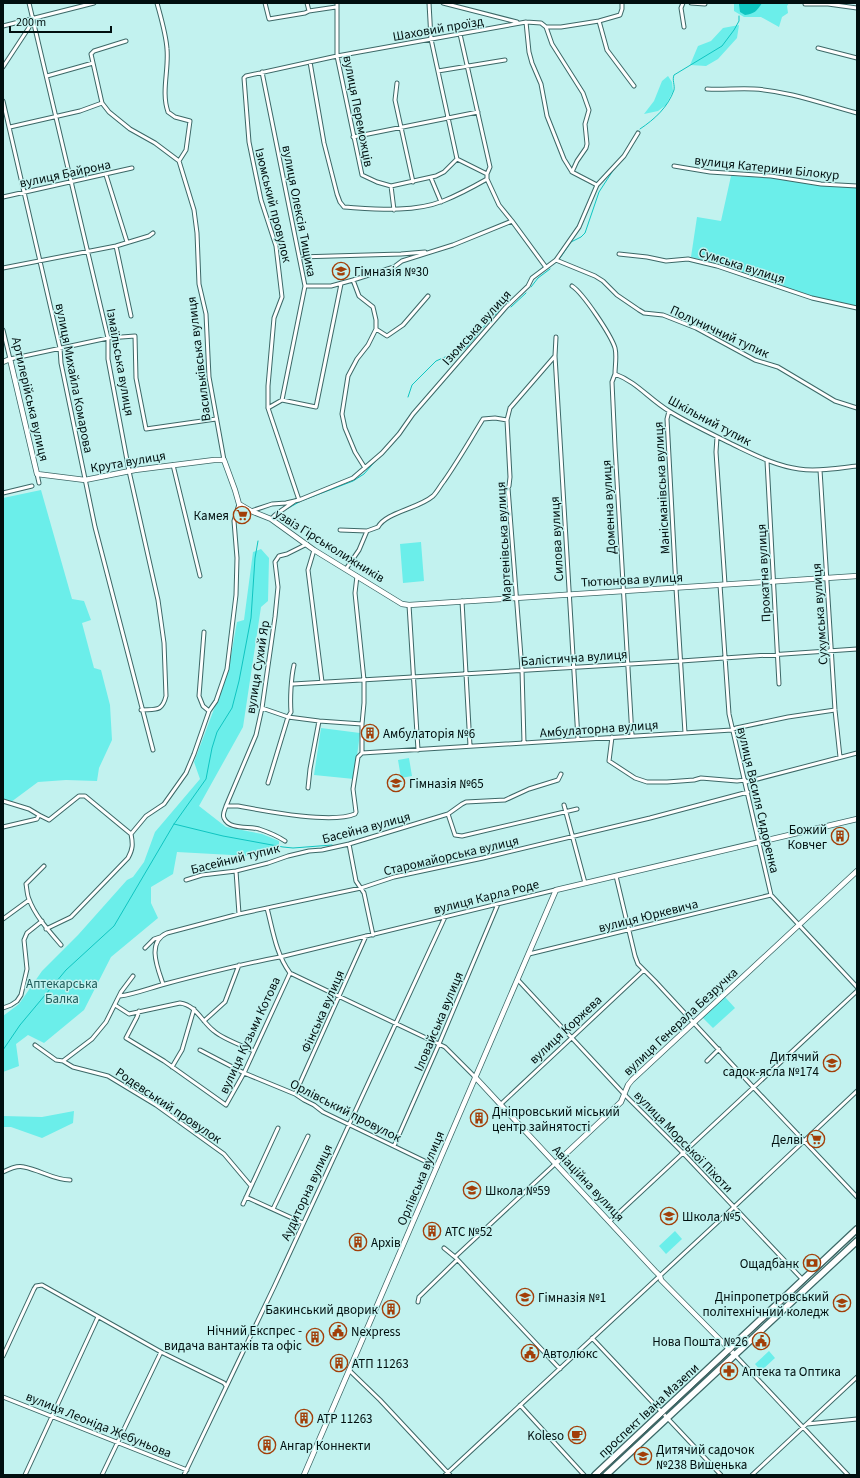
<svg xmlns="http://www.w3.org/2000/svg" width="860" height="1478" font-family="'Source Sans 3',sans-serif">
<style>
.green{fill:#6beeea}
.water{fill:#0fc5c1}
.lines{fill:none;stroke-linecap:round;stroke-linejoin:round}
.stream{stroke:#0fc5c1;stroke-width:1}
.street-casing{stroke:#3c6867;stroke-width:5}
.secondary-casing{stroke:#3c6867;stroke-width:6}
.highway-casing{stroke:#3c6867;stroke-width:8}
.street{stroke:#fff;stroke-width:3}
.secondary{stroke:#fff;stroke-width:4.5}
.highway{stroke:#fff;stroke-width:5.5}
.tram{stroke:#486261;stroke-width:1}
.labels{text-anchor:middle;stroke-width:3;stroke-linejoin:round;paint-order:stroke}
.street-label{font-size:13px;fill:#010f0f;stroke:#c2f2ef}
.poi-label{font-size:13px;fill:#010f0f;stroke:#c2f2ef;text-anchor:start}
.park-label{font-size:13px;fill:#205e5c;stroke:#c2f2ef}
</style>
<rect width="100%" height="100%" fill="#c2f2ef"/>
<path class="green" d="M734 3H789L787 6 788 13 782 17 779 27 761 17H744L734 11Z
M739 25 737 38 718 59 706 66 690 65 698 46 711 41 723 28Z
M668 76 672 82 673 91 666 105 658 111 644 114 654 101 662 81Z
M731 176 776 178 857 187V306L826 301 782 287 720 264 691 257 697 217 721 221Z
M41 490 72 599 84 601 91 620 82 623 94 668 101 670 110 705 112 740 99 768 97 781 66 780 38 782 11 802 3 800V498Z
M421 542 424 581 403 583 400 544Z
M261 549 269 558 268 601 261 607 243 727 199 806 226 827 262 834 279 841V853L250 856 177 852 173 874 151 887V903L158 918 111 957 84 1010 44 1043 28 1035 16 1044 19 1066 3 1072V1016L19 1004 42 971 78 935 127 880 133 877 144 862 155 832 200 779 194 762 228 672 237 622 244 620 253 552Z
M321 728 360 733 354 779 314 775Z
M409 758 412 776 401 778 398 760Z
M725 997 735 1008 713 1028 702 1017Z
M74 1111 73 1123 42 1138 11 1127H3V1116L42 1117Z
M675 1231 682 1239 666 1254 659 1246Z
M769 1351 775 1358 761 1371 755 1364Z"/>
<path class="water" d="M740 3H762C757 11 754 14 745 15L740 12 739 4Z"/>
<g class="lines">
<path class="stream" d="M640 129C655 119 668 107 674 90 675 85 672 80 674 75L722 46 734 30 739 21V16
M560 258 571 242 581 237 585 233 599 192 614 169
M531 287 538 278 550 269
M511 307 526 293
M408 397 412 385 436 361 466 348 491 318 502 309
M283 511 301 501 353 481 364 474 378 458
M174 824 223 836 283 847 293 848 332 845
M3 1050 20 1025 66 970 114 926 174 824 206 779 212 748 217 732 232 708 239 681 251 618 255 558 258 541"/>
<defs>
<path id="street" d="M29 3 108 338V359L129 471 158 600 164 643 166 696C162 712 156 709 141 710
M157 3C161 18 166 34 167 49 169 70 161 92 168 112L175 117 190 121 186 150 179 161
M265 3 269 19 305 13 309 11 336 7
M307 3 309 11
M337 3V56L362 175 377 182 391 186 436 176 444 172 457 159 431 39 429 3
M443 3 517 22
M683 3 681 8 684 27
M691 3 705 4
M805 4H828L857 8
M599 21 607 50 634 86
M526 22 529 52 532 63 541 84 547 116 564 159 572 172 597 185
M3 26 94 3
M546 27 552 44 583 93 589 110 585 124 587 144 586 148 577 161 572 172
M126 41 94 51 91 54 102 103 109 112 130 129 155 143 179 161
M818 48 857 58
M310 62 324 143 337 194 340 202 344 207C376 209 412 213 443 201 458 195 473 187 487 179V174L490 167 460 34
M3 67 28 29 33 20
M438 71 505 60
M262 72 305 286 282 400
M47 76 93 63
M397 83 395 100 413 182
M707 89C723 90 738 88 754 89 789 91 823 104 857 113
M3 101 60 348 61 363 95 527 153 750
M10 127 80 111 102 103
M353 137 478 112
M457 159 487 174
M179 161 194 210 197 233 199 284 206 314 209 377 224 460
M674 166 710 172 771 176 821 184 857 186
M106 175 127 242
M431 178 441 202
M487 179 499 205 512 221 545 266
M391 186 394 210
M3 197 132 168
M116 246 131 316
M619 254 647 257 666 261 688 259 717 266 812 298 857 308
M299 257 401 254 425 252
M556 260 595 276 603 281 617 295 639 310 644 313 663 315 696 328 755 360 778 367 835 401 857 408
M3 268 116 246 149 236 153 233
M353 280 359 296 373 307 376 320V329L368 345 357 359 348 376 342 414 345 428 355 452 365 468
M305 286H331L353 280 394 267 402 261 453 245 512 221
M572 286C583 293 611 335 615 348 617 356 615 366 615 374 637 382 649 399 669 411 690 424 712 434 734 445 755 455 776 466 799 469 818 472 838 468 857 466
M376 329 387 336 403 325 428 296
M3 330 10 359 108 338 135 336 136 378 146 429 216 419
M556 337 555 356 578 739
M615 374 612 382 615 447 632 736
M268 408 282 400 316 407 341 284
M669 411 667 419 676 588 685 733
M717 437 716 452 725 584
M767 461 779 684
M173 465 200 576
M820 470 835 710 840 757
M37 474 39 483
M3 493 32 486
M299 500 268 408V386L274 318 282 297 276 246 261 200 249 142 244 78 246 76 337 56 526 22 541 23 546 27H561L599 21 620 15 622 9V3
M251 511 272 504 286 503 299 500 353 478 382 453 399 434 413 414 506 307 528 286 532 278 556 260 579 227 597 185 624 156 638 133
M271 519 275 515 295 501
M340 530 367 531
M314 550 308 570 322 682
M346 569 359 550 367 531 378 527C386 512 418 509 433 496 437 492 440 486 444 481 458 461 470 440 483 419L495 418 507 420
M357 576 355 593 364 680V703L362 724V753
M720 585 729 714 771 895 857 987
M462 601 470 746
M409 605 418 750
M204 632 199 696 203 706 209 711
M293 684 681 661 857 649
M262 708 288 717 319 721 362 724
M612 737 609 761 635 778 647 782H667L694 780 701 778 737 781 745 780
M524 743 522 670 508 488 509 486 510 477 507 420 510 408 555 356
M362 753 732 730 736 728 788 717 835 710
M746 782 857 753
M268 783 288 717 291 712C290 699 291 678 294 665
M308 788 310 769 319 721
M3 801 29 809 39 815
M564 805 585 883
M226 806H238C265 811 331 824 355 814L356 812 353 789 358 757 362 753
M448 814 462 804 466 802 505 800 529 789 558 780 561 774
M3 827 37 819 39 815 49 820 79 796H85L131 834
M131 834 146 816 164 804 186 773 194 754 209 711 216 701 227 669 236 595 237 558 234 521 239 504
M285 841C276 835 268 832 259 829 249 826 229 830 224 818 222 814 225 810 226 806L256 735 262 708 275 617 278 587 275 562 279 556 287 554 307 544
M349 844 356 881 364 893 373 935
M44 866 26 884C27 889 27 895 29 899 35 916 50 932 61 945
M236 871 239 914
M616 876 635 956 638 964 655 981 754 1088 857 1197
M186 880 202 875 236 871 268 863 288 856 309 851 322 850 349 844 448 814 455 835 462 836 577 809
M267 908C273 931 276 954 290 973L445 1047 475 1077
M3 919 29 900
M46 929 71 917 128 858C133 849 133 844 131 834
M145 948 154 939 160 937
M529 954 771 895
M518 980 624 1094 683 1153 803 1280
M163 984C158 969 146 942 167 933L239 914 361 888 394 877 483 858 650 818 748 792
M120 996C135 994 150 988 165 984 203 974 241 964 280 957L555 890
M115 1005 129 1014 180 1003C196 1005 202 1022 214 1031 223 1039 243 1046 254 1051
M3 1008 11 1005 17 1001 21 995 27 969 24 940 27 933 42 921
M139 1011 137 1017 126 1038 164 1061 226 1105 244 1073 290 973
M204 1021 225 1002 239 965
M35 1045 56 1060 63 1061 73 1067 108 1076 156 1105 224 1154 251 1186
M200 1050 244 1073 295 1094 304 1100 314 1105 323 1112 437 1167
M63 1061 92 1039 106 1022 121 992 133 976
M707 1061 719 1049
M172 1067 182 1050 194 1009
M295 1094 366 936
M501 1104 644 970
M394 1146 439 1044 498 904
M3 1172C9 1169 17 1165 24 1167 40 1170 54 1180 70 1180
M246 1197 303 1223
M243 1204 278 1128
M273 1209 308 1136
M610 1221 857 991
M444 1248 455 1257 560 1369
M455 1257 556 1163
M418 1302 419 1297 457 1260
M592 1338 721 1475
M734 1354 848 1475
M3 1356 34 1289 36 1286 42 1285 161 1352 224 1383 226 1386
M350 1371 380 1400 450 1475
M3 1397 187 1470
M520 1405 584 1475
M807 1424 857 1419
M25 1475 98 1317
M102 1475 161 1352
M184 1475 274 1287 445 917
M445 1475 734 1207 857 1091
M752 1475 857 1377"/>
<path id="secondary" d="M3 362 10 359 37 474 85 480 135 470 214 460H224L235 490 239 504 251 511 271 519 314 550 402 604 409 605 857 576
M475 1077 655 1271 660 1276 661 1280 734 1354
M556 1163 621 1102 628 1085 632 1080 857 871
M304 1475 556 890 857 819"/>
<path id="highway" d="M595 1475 857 1229
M606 1475 857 1241"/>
</defs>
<use href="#street" class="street-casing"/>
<use href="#secondary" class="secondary-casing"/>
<use href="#highway" class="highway-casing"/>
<use href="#street" class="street"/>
<use href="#secondary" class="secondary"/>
<use href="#highway" class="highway"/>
<path class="tram" d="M599 1475 857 1234"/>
</g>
<defs>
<symbol id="school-ring" viewBox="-11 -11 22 22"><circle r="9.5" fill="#c2f2ef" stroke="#a23f09" stroke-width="1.5"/><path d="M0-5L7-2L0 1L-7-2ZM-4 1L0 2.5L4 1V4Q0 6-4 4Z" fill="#a23f09"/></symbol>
<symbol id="supermarket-ring" viewBox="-11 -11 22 22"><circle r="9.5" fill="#c2f2ef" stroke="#a23f09" stroke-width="1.5"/><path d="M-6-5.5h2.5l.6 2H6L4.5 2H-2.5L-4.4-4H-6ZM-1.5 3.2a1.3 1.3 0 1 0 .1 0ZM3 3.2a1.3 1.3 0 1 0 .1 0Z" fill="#a23f09"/></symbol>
<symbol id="building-ring" viewBox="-11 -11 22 22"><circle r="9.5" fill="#c2f2ef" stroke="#a23f09" stroke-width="1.5"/><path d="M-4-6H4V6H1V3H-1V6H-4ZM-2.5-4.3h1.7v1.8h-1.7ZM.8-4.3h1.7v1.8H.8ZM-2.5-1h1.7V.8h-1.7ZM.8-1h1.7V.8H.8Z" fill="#a23f09"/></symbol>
<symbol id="bank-ring" viewBox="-11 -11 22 22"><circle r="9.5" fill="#c2f2ef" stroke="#a23f09" stroke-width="1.5"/><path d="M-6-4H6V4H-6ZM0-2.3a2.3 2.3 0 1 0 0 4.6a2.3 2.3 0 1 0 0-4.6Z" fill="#a23f09"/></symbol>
<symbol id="university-ring" viewBox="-11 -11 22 22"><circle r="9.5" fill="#c2f2ef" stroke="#a23f09" stroke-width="1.5"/><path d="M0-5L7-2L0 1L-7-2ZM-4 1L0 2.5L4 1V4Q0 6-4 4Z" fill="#a23f09"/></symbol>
<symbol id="civic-ring" viewBox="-11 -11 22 22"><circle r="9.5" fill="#c2f2ef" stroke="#a23f09" stroke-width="1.5"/><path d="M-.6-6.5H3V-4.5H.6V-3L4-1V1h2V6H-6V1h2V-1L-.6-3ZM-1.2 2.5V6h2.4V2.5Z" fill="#a23f09"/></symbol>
<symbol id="pharmacy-ring" viewBox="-11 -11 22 22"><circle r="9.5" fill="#c2f2ef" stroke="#a23f09" stroke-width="1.5"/><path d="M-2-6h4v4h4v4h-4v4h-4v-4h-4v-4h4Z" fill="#a23f09"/></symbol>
<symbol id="cafe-ring" viewBox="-11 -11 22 22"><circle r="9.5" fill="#c2f2ef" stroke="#a23f09" stroke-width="1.5"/><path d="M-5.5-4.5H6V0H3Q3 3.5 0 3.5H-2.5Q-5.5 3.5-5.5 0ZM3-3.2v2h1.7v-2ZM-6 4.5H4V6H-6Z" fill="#a23f09"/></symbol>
</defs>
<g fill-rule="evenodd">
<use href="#school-ring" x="331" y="261" width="20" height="20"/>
<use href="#supermarket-ring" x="232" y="505" width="20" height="20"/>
<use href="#building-ring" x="360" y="723" width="20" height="20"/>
<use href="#school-ring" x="386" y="773" width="20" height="20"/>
<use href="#building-ring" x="830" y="826" width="20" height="20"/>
<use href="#school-ring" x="822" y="1053" width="20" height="20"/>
<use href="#building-ring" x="469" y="1108" width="20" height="20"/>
<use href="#supermarket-ring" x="806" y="1129" width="20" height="20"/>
<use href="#school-ring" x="462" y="1180" width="20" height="20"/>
<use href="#school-ring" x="659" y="1206" width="20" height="20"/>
<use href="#building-ring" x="422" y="1221" width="20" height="20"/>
<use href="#building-ring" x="348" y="1232" width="20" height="20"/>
<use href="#bank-ring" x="802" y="1253" width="20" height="20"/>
<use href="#school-ring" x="515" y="1287" width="20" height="20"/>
<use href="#university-ring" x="832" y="1293" width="20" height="20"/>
<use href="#building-ring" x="381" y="1299" width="20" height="20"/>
<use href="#civic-ring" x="328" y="1321" width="20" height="20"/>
<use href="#building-ring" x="305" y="1327" width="20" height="20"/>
<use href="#civic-ring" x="751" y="1331" width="20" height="20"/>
<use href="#civic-ring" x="520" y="1343" width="20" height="20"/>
<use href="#building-ring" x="329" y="1353" width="20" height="20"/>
<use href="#pharmacy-ring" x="719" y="1361" width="20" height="20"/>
<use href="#building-ring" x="294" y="1408" width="20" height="20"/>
<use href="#cafe-ring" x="567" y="1425" width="20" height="20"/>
<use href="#building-ring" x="257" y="1435" width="20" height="20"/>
<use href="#school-ring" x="633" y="1446" width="20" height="20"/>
</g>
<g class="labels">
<g class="street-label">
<text transform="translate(438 28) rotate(-10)" y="5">Шаховий проїзд</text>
<text transform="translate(359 111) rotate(79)" y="5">вулиця Переможців</text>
<text transform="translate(767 167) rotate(6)" y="5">вулиця Катерини Білокур</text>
<text transform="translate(65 173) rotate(-12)" y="5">вулиця Байрона</text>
<text transform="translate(274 205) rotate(76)" y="5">Ізюмський провулок</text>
<text transform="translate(300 211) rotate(79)" y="5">вулиця Олексія Тищика</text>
<text transform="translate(742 265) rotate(18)" y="5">Сумська вулиця</text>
<text transform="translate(476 327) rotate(-48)" y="5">Ізюмська вулиця</text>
<text transform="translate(720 331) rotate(25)" y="5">Полуничний тупик</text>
<text transform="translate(198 359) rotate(-97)" y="5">Васильківська вулиця</text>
<text transform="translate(121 362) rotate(80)" y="5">Ізмаїльська вулиця</text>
<text transform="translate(75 378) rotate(79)" y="5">вулиця Михайла Комарова</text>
<text transform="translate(31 399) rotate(77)" y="5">Артилерійська вулиця</text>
<text transform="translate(710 420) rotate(28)" y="5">Шкільний тупик</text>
<text transform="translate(128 461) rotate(-10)" y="5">Крута вулиця</text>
<text transform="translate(661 488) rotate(-93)" y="5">Манісманівська вулиця</text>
<text transform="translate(608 507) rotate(-93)" y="5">Доменна вулиця</text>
<text transform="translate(556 539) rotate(-93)" y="5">Силова вулиця</text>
<text transform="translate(503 542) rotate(-93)" y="5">Мартенівська вулиця</text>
<text transform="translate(330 545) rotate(32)" y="5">узвіз Гірськолижників</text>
<text transform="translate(763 573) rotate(-93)" y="5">Прокатна вулиця</text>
<text transform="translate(632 579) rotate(-3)" y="5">Тютюнова вулиця</text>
<text transform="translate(819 614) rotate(-94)" y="5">Сухумська вулиця</text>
<text transform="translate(574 657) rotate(-4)" y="5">Балістична вулиця</text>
<text transform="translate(257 667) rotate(-81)" y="5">вулиця Сухий Яр</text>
<text transform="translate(599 728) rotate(-4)" y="5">Амбулаторна вулиця</text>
<text transform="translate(759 800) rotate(77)" y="5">вулиця Василя Сидоренка</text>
<text transform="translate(366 827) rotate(-15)" y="5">Басейна вулиця</text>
<text transform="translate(451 855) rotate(-13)" y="5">Старомайорська вулиця</text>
<text transform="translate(235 858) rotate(-14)" y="5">Басейний тупик</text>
<text transform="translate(486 896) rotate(-14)" y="5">вулиця Карла Роде</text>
<text transform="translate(648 915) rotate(-14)" y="5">вулиця Юркевича</text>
<text transform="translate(322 1011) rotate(-66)" y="5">Фінська вулиця</text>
<text transform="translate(438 1021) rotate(-67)" y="5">Іловайська вулиця</text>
<text transform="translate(680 1021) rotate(-43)" y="5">вулиця Генерала Безручка</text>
<text transform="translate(565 1029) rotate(-43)" y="5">вулиця Коржева</text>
<text transform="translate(249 1035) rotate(-65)" y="5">вулиця Кузьми Котова</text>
<text transform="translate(169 1105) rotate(34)" y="5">Родевський провулок</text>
<text transform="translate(346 1110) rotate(27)" y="5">Орлівський провулок</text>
<text transform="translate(684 1141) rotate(46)" y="5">вулиця Морської Піхоти</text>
<text transform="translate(420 1178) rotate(-67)" y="5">Орлівська вулиця</text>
<text transform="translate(589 1183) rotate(47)" y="5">Авіаційна вулиця</text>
<text transform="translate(306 1192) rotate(-65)" y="5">Аудиторна вулиця</text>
<text transform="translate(648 1410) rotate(-43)" y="5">проспект Івана Мазепи</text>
<text transform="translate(99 1424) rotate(22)" y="5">вулиця Леоніда Жебуньова</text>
</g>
<g class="poi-label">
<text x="354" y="276">Гімназія №30</text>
<text x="229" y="520" text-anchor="end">Камея</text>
<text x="383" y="738">Амбулаторія №6</text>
<text x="409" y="788">Гімназія №65</text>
<text x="827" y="834" text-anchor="end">Божий<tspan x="827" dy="15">Ковчег</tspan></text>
<text x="819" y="1061" text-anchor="end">Дитячий<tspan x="819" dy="15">садок-ясла №174</tspan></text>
<text x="492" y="1116">Дніпровський міський<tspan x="492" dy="15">центр зайнятості</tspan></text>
<text x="803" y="1144" text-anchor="end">Делві</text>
<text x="485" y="1195">Школа №59</text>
<text x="682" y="1221">Школа №5</text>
<text x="445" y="1236">АТС №52</text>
<text x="371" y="1247">Архів</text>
<text x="799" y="1268" text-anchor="end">Ощадбанк</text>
<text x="829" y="1301" text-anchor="end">Дніпропетровський<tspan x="829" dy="15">політехнічний коледж</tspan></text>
<text x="538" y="1302">Гімназія №1</text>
<text x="378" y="1314" text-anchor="end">Бакинський дворик</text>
<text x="302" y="1335" text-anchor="end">Нічний Експрес -<tspan x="302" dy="15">видача вантажів та офіс</tspan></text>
<text x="351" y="1336">Nexpress</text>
<text x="748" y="1346" text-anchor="end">Нова Пошта №26</text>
<text x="543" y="1358">Автолюкс</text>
<text x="352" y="1368">АТП 11263</text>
<text x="742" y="1376">Аптека та Оптика</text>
<text x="317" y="1423">ATP 11263</text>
<text x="564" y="1440" text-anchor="end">Koleso</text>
<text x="280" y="1450">Ангар Коннекти</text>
<text x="656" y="1454">Дитячий садочок<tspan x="656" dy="15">№238 Вишенька</tspan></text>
</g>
<g class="park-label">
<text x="62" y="988">Аптекарська<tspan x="62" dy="15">Балка</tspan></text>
</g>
</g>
<rect width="860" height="1478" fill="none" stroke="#010f0f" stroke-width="8"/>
<path d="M10 26v6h101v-6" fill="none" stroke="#010f0f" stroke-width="2"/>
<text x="16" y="26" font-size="12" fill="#010f0f" stroke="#c2f2ef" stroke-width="3" paint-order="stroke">200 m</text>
</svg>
